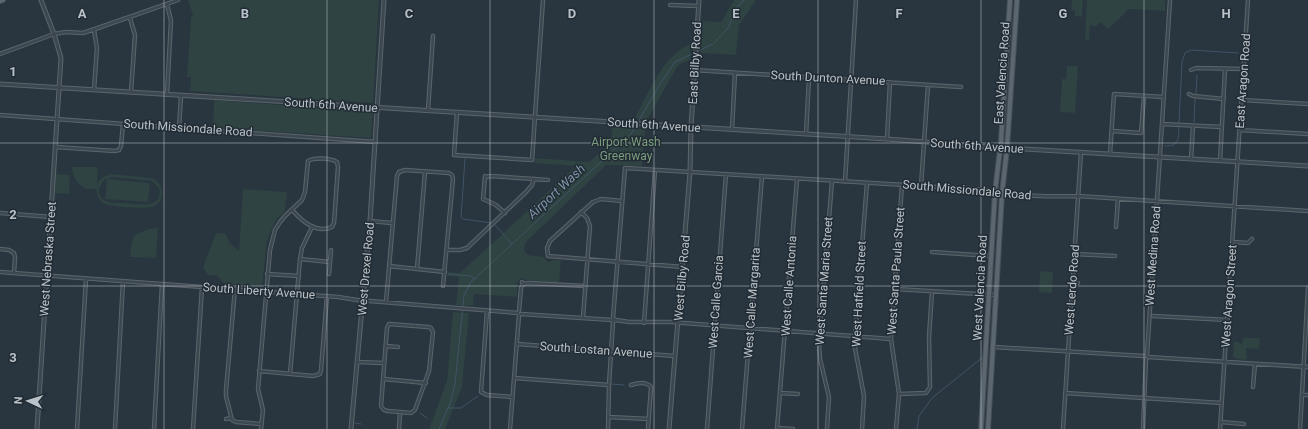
<svg xmlns="http://www.w3.org/2000/svg" width="1308" height="429" font-family="Roboto,sans-serif">
<style>
.green{fill:#2e4342;fill-rule:evenodd}
.lines{fill:none;stroke-linecap:round;stroke-linejoin:round}
.stream{stroke:#415466;stroke-width:1}
.minor-casing{stroke:#5b656c;stroke-width:4.5}
.tertiary-casing{stroke:#5b656c;stroke-width:5}
.primary-casing{stroke:#475058;stroke-width:6}
.minor{stroke:#3d474f;stroke-width:2.5}
.tertiary{stroke:#3d474f;stroke-width:3}
.primary{stroke:#5c666f;stroke-width:4}
.grid{fill:none;stroke:#bac2c9;stroke-width:1;stroke-opacity:0.55}
.labels{text-anchor:middle;stroke-width:3;stroke-linejoin:round;paint-order:stroke}
.street-label{font-size:12px;fill:#bac2c9;stroke:#222c34}
.park-label{font-size:12px;fill:#7b9c7f;stroke:#222c34}
.water-label{font-size:13px;font-style:italic;fill:#7f95a9;stroke:#222c34}
.grid-label{font-size:13px;text-anchor:middle;font-weight:bold;fill:#bac2c9;stroke:#222c34;stroke-width:3;stroke-linejoin:round;paint-order:stroke}
</style>
<rect width="100%" height="100%" fill="#29353f"/>
<path class="green" d="M188 0H379L373 103 190 91 191 77H187L191 17 193 15Z
M734 0H756L739 25 736 55 701 53 703 21 721 22Z
M1072 0H1083L1082 17 1075 16V10H1071Z
M1087 0H1165V11L1128 9 1124 14 1108 29 1101 22 1095 27 1090 25 1089 40H1085Z
M691 44 690 60 682 63 677 67 647 120 635 118C648 94 663 54 691 44Z
M1067 66H1078L1075 113 1060 112 1062 79H1066Z
M214 100 373 112 371 138 213 128Z
M612 127 645 129 642 166 606 165 528 240C524 245 522 251 528 255L544 257 546 260 549 262 554 260H561L559 283 527 280 522 278 519 280 517 283V297L474 294 473 306 456 305 459 277 447 276 448 272 460 273 576 166 535 163V158L589 162 611 143Z
M72 167H96L98 169 97 183 103 177 110 174 152 178C165 184 166 202 152 207 145 209 109 207 103 203 98 199 97 195 96 189 93 189 89 189 86 189 78 186 72 175 72 167ZM112 177 152 181 159 188C163 210 139 204 126 203 119 203 110 204 104 200 100 197 99 193 99 189L104 180Z
M56 174 70 175 69 194 55 193Z
M107 179 150 183 148 202 105 199Z
M243 189 287 192 285 211 276 220 267 241 262 286 225 284 216 275H208L203 267 216 233 226 234 229 242 239 251Z
M158 228 156 258 130 257 132 241 135 235 148 229Z
M1041 271 1053 272 1052 292 1051 293 1039 292 1040 274Z
M453 312 469 313 462 387 445 429H429L447 381Z
M1243 338H1260L1259 349 1246 348 1247 360 1236 359 1233 356 1234 341 1242 344Z"/>
<g class="lines">
<path class="stream" d="M1196 95 1197 75
M638 122 660 84 675 62 713 44 728 28 738 6 744 0
M1194 122 1195 99
M1179 123 1182 62 1185 53 1191 50 1238 53
M1165 146C1180 146 1178 140 1179 127
M465 159 461 217 463 219 492 223
M495 225 512 244
M448 274 471 276 474 279
M611 384 624 385
M448 408H461L478 396
M420 413 427 418
M355 423 361 424
M439 429 451 401 455 384 464 295 471 282 631 134 636 125
M917 429 919 416 932 398 983 357"/>
<defs>
<path id="minor" d="M167 4 171 21 167 94
M670 5 698 6
M130 18 135 35 131 92
M94 30 97 48 94 90
M0 54 54 34 66 32 83 33 95 29 178 0
M694 70 961 87
M1191 70 1196 68 1244 69
M1189 94 1193 96 1224 99
M1242 100 1308 104
M428 110 433 36
M457 112 454 155 532 160 543 0
M0 115 376 142
M1162 124 1222 127
M179 128 181 96
M732 129 735 73
M1240 130 1308 134
M1112 131 1141 133 1144 96
M806 134 809 78
M887 139 890 82
M55 147 115 151 119 150
M119 150 121 146 123 124
M1110 154 1114 94 1164 97
M1191 159 1193 126
M1220 161 1225 69
M399 172 405 170 449 173 452 175 453 179 443 286
M485 176 483 199 496 205 505 213
M486 177 491 176 548 180
M845 182 856 0
M921 186 928 85
M622 201 601 199 593 202 550 241 547 248 548 256 683 267
M292 210C302 221 316 234 332 227
M581 212 587 218 590 226 583 317
M0 213 51 217
M370 221 392 223
M332 227 334 223 338 167 337 162
M1116 227 1118 199
M1233 242 1248 243 1252 239
M0 249 9 250 14 253 15 257 14 273
M447 250H460L467 248 526 192 532 185 534 179
M932 252 991 256
M1074 254 1115 256
M300 259 330 262
M389 266 445 272
M417 269 425 172
M0 272 338 297 357 300 518 313
M267 274 299 276
M329 274 331 250
M1072 282 1078 283
M523 284 528 283 585 286
M235 289 226 390V396L232 420 236 422 262 424
M895 289 996 295
M386 302 397 176 399 172
M487 311 481 392 487 395 512 397
M519 311 521 288 523 284 522 282
M521 314 612 320
M1153 316 1228 320
M613 318 625 168 987 190C1017 197 1048 197 1078 196L1308 211
M616 320 613 322 612 320 613 318 616 320 629 322H671L891 339
M644 323 655 170
M389 324 428 327 431 328 433 332 429 371 415 410 411 413 388 411 384 410 381 406 387 328Z
M517 344 675 356
M386 346 398 347
M993 347 1144 356
M1147 355 1170 0
M1148 357 1308 367
M357 362 384 363
M259 371 313 376 320 374 321 370 327 296
M290 374 300 259 302 248 312 227
M514 378 609 385
M383 379 426 383
M631 385C637 383 646 381 651 387L648 429
M1253 387 1255 364
M780 393 798 394
M1065 393 1222 403
M899 394 926 393 930 387 929 337 932 291
M1302 395H1308
M609 417 649 419
M226 419 231 418
M1221 422 1244 424
M777 428 793 429
M77 429 86 279
M115 429 123 281
M154 429 162 284
M193 429 202 287
M261 429 263 410 258 389 270 250 275 230 280 222 285 216 302 200 305 192 308 161C314 157 331 158 337 162
M399 429 400 412
M510 429 519 315
M608 429 609 385 613 322
M707 429 726 174
M742 429 762 176
M777 429 797 179
M827 429 829 397 820 359 819 344 832 181
M862 429 864 396 855 348V336L867 183
M896 429 899 394 891 339 902 185
M1063 429 1081 152
M1143 429 1146 359
M1220 429 1248 0
M1300 429 1308 288"/>
<path id="tertiary" d="M0 84 887 139 990 147 1308 166
M37 429 61 58 54 34 41 0
M351 429 370 221 384 0
M669 429 690 172 691 127 699 0"/>
<path id="primary" d="M0 1 3 0
M981 429 995 192 1001 141 1010 0
M988 429 1002 194 1007 148 1017 0"/>
</defs>
<use href="#minor" class="minor-casing"/>
<use href="#tertiary" class="tertiary-casing"/>
<use href="#primary" class="primary-casing"/>
<use href="#minor" class="minor"/>
<use href="#tertiary" class="tertiary"/>
<use href="#primary" class="primary"/>
</g>
<path class="grid" d="M164 0V429M327 0V429M490 0V429M654 0V429M818 0V429M981 0V429M1144 0V429M0 143H1308M0 286H1308"/>
<g class="labels">
<g class="street-label">
<text transform="translate(695 63) rotate(-87)" y="4">East Bilby Road</text>
<text transform="translate(1002 73) rotate(-86)" y="4">East Valencia Road</text>
<text transform="translate(828 78) rotate(3)" y="4">South Dunton Avenue</text>
<text transform="translate(1243 81) rotate(-86)" y="4">East Aragon Road</text>
<text transform="translate(331 105) rotate(4)" y="4">South 6th Avenue</text>
<text transform="translate(654 125) rotate(4)" y="4">South 6th Avenue</text>
<text transform="translate(188 128) rotate(4)" y="4">South Missiondale Road</text>
<text transform="translate(977 146) rotate(4)" y="4">South 6th Avenue</text>
<text transform="translate(967 190) rotate(5)" y="4">South Missiondale Road</text>
<text transform="translate(1153 256) rotate(-86)" y="4">West Medina Road</text>
<text transform="translate(48 259) rotate(-86)" y="4">West Nebraska Street</text>
<text transform="translate(366 269) rotate(-85)" y="4">West Drexel Road</text>
<text transform="translate(896 271) rotate(-86)" y="4">West Santa Paula Street</text>
<text transform="translate(682 278) rotate(-85)" y="4">West Bilby Road</text>
<text transform="translate(824 281) rotate(-86)" y="4">West Santa Maria Street</text>
<text transform="translate(789 286) rotate(-86)" y="4">West Calle Antonia</text>
<text transform="translate(980 288) rotate(-87)" y="4">West Valencia Road</text>
<text transform="translate(1072 290) rotate(-86)" y="4">West Lerdo Road</text>
<text transform="translate(259 291) rotate(4)" y="4">South Liberty Avenue</text>
<text transform="translate(859 294) rotate(-87)" y="4">West Hatfield Street</text>
<text transform="translate(1229 296) rotate(-86)" y="4">West Aragon Street</text>
<text transform="translate(716 302) rotate(-86)" y="4">West Calle Garcia</text>
<text transform="translate(752 303) rotate(-86)" y="4">West Calle Margarita</text>
<text transform="translate(596 350) rotate(4)" y="4">South Lostan Avenue</text>
</g>
<g class="park-label">
<text x="626" y="146">Airport Wash<tspan x="626" dy="14">Greenway</tspan></text>
</g>
<g class="water-label">
<text transform="translate(556 191) rotate(-43)" y="5">Airport Wash</text>
</g>
</g>
<g class="grid-label">
<text x="82" y="18">A</text>
<text x="245" y="18">B</text>
<text x="409" y="18">C</text>
<text x="572" y="18">D</text>
<text x="736" y="18">E</text>
<text x="899" y="18">F</text>
<text x="1063" y="18">G</text>
<text x="1226" y="18">H</text>
<text x="13" y="76">1</text>
<text x="13" y="219">2</text>
<text x="13" y="362">3</text>
</g>
<g transform="translate(28 401) rotate(274)" stroke="#222c34" stroke-width="3" paint-order="stroke">
<path d="M0-3L7 15L0 10L-7 15Z" fill="#bac2c9"/>
<text y="-6" font-size="11" font-weight="bold" text-anchor="middle" fill="#bac2c9">N</text>
</g>
</svg>
